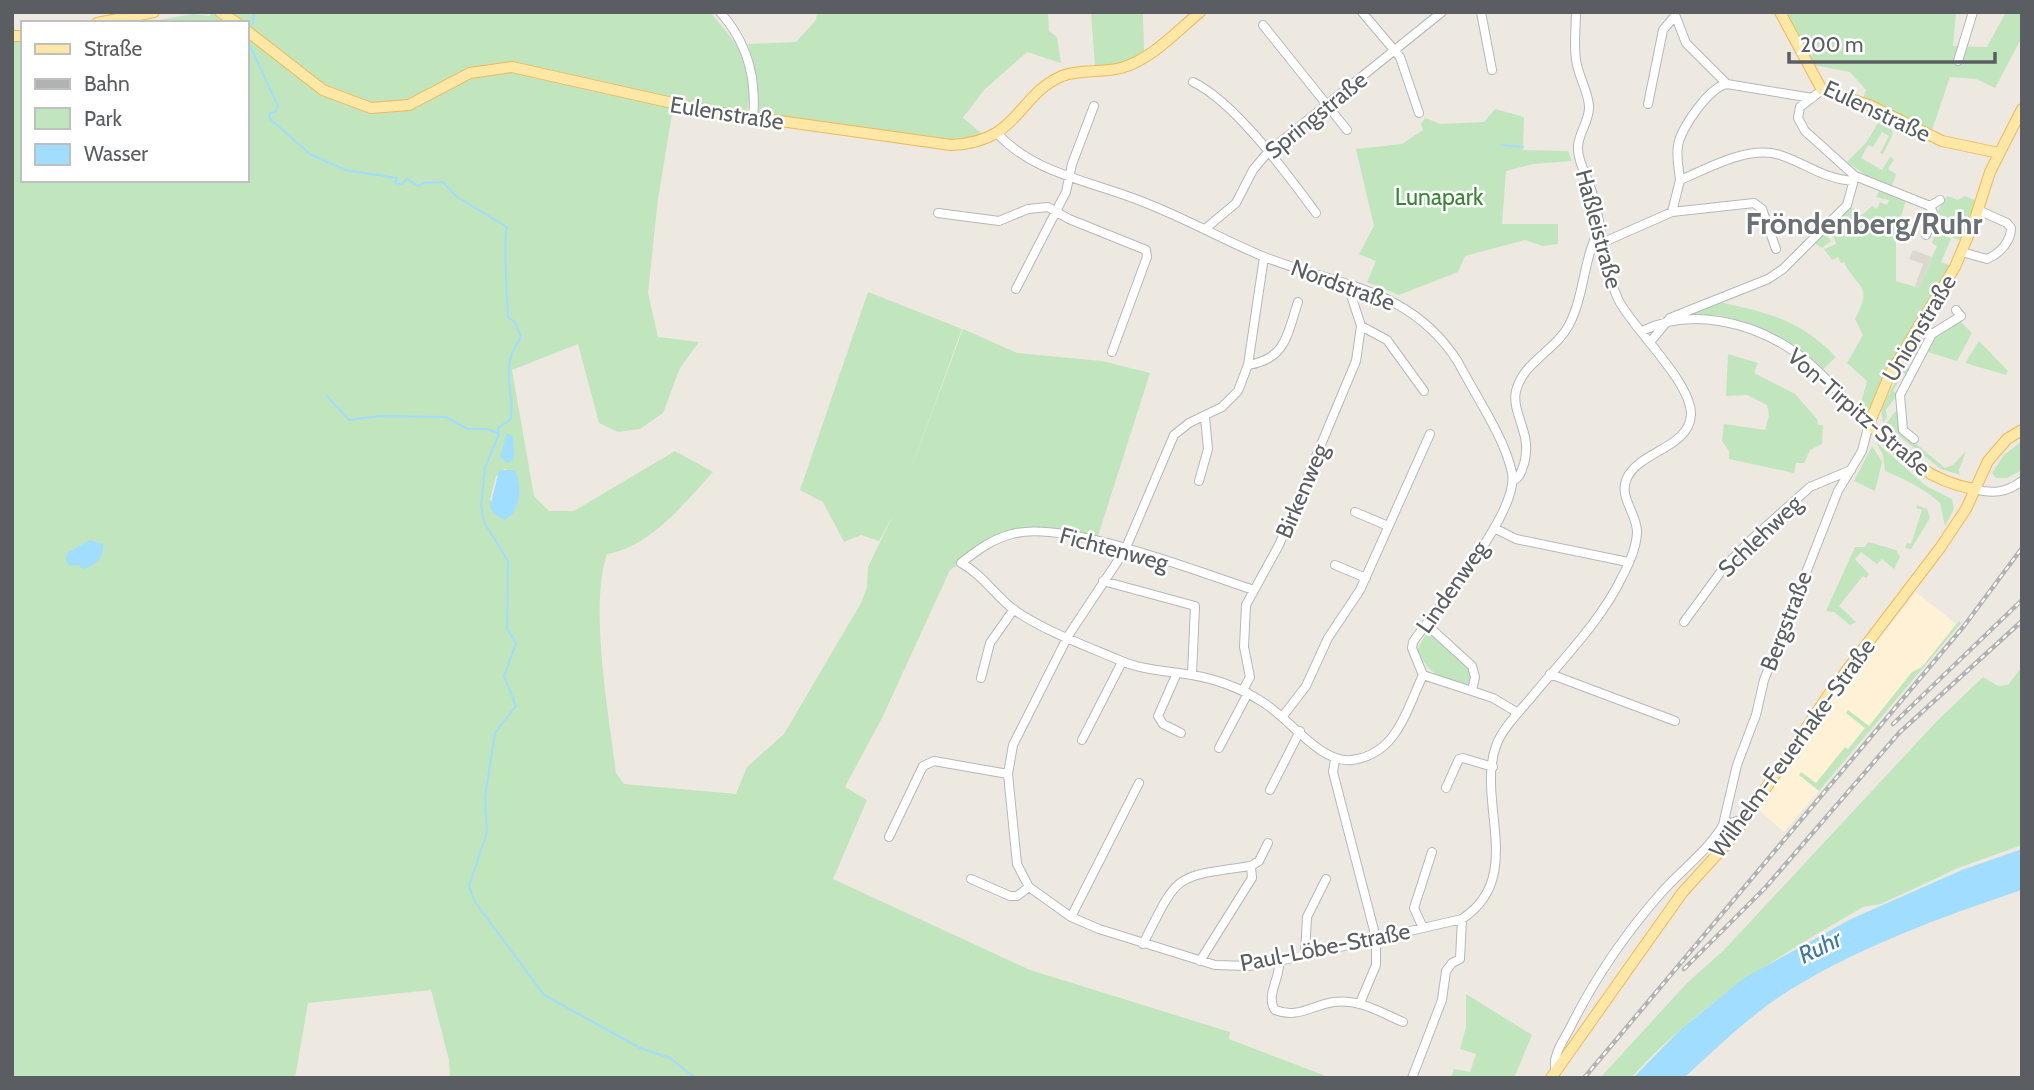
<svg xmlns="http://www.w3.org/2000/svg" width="2034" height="1090" font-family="Cabin,sans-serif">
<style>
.commercial{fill:#fef1d6}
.education{fill:#ddd8cf}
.green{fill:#c1e5bd;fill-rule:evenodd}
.water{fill:#a0ddff}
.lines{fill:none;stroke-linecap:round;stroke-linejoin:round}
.stream{stroke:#a0ddff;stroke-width:2}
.minor-casing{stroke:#b4b8bc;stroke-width:10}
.major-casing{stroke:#f1b857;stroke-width:12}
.minor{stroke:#fff;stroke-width:8}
.major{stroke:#ffe8a5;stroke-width:10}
.rail-casing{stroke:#b1b2b2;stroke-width:4.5}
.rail{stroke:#fff;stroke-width:2;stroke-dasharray:5;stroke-linecap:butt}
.labels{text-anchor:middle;stroke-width:5;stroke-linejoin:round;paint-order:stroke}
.street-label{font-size:23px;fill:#5a5e62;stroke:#fff}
.park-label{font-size:23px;fill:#388635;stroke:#fff}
.water-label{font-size:24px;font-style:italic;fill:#3b79a7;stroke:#fff}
.district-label{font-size:30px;font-weight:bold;fill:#6b7074;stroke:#fff}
</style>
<rect width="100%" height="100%" fill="#ede9e1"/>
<path class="commercial" d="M1916 592 1956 624 1914 679 1784 832 1759 810 1825 708Z"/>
<path class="education" d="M1913 250 1932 257 1919 288 1915 286 1923 264 1909 259Z"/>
<path class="green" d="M211 12H710C735 42 758 64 747 110L674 102 658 199 648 293 658 337 699 342 680 368 663 413 640 429 618 432 599 423 578 344 512 370 534 496 549 511H574L675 451 713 472C685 503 650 547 607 554 589 606 609 716 616 773L624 784 736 794 747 767 784 734 861 603 867 587 868 567 894 513 879 541 861 535 844 542 823 502 800 490 868 292 962 329 905 485 963 329 1017 353 1102 361 1150 373 1098 536 1047 527 1006 532 950 570 883 716 845 787 867 800 833 879 1030 970 1230 1032 1229 1039 1331 1078H450L449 1060 431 990 308 1003 295 1078H12V21L23 51V180H247V23H142L193 14 210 16ZM504 469 508 470 516 508 509 518 490 500 496 476Z
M817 12H1048L1049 31 1057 37 1061 63 1027 52 984 90 963 118 985 136 952 142 762 115 757 109 756 75 748 44 796 42 816 20Z
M1091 12H1143L1144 51 1125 64 1095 66Z
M1780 12H1956L1953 46 1987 47 2006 12H2022V37L1995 88 1976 79 1950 77 1930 136 1862 102 1866 90 1850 72 1808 64Z
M1495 109 1524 117 1523 150 1568 151 1572 161 1533 164 1506 171 1502 224H1558V244L1543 246 1525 240 1465 256 1458 272 1399 295 1367 282 1376 261 1359 254 1374 226 1356 149 1402 144 1423 130 1421 124 1425 118 1441 124 1484 122Z
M1878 123 1892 130 1893 134 1883 154 1880 153 1889 136 1882 132 1873 147 1868 145 1861 158 1882 170 1890 157 1894 159 1888 169 1896 174 1892 186 1867 176 1847 162 1866 143Z
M1881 188 1907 197 1896 233V281L1919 288 1937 246 1932 243 1936 233 1940 235 1942 231 1951 239 1941 262 1955 267 1872 415 1860 407 1867 381 1847 363 1863 335 1855 319C1874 283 1857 290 1844 262L1841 263 1838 257 1832 260 1824 249 1836 244 1831 229 1825 233 1831 241 1822 248 1813 242 1847 204 1862 215 1872 206 1877 209 1880 202 1887 205 1889 200 1876 197Z
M1948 196 1958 200 1965 196 1980 202 1966 243 1952 237 1962 224 1941 215 1939 218 1936 217 1943 200Z
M1719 302C1768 313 1800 319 1836 357L1822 370C1795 345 1763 327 1727 317 1715 313 1701 317 1689 314Z
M1960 321 1972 333 1957 361 1928 352 1936 337Z
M1919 337 1924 338V345L1919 343 1906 367 1910 370 1907 375 1903 373 1893 391 1898 394 1886 410 1887 417 1883 423 1881 410 1885 401Z
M1979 341 2008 371 2006 375 1965 363Z
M1728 354 1758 363 1754 373 1795 394 1817 419 1818 425H1823L1822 444 1810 450 1804 463H1796L1794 473 1729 459V451L1722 441 1724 424 1765 430 1769 415 1767 405 1747 395 1726 396Z
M1895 412H1900L1901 431 1945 468 1953 465 1966 451 1959 470 1960 475 1941 469 1885 425Z
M2022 441V470L2007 478H1996L1992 473 2004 455Z
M1876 442 1926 486 1952 499 1954 509 1945 526 1940 503C1924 488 1904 479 1885 471L1883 455Z
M1872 446 1882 462 1875 491 1854 481Z
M1917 505 1927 509 1930 518 1911 549 1905 548 1907 543 1911 544 1922 510 1916 508Z
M1868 542 1896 550 1900 557 1894 569 1882 559 1877 564 1861 552 1855 559 1869 574 1866 578 1863 576 1839 606 1856 622 1850 625 1834 612 1826 611 1855 547H1865Z
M1959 621 1961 623 1819 791 1799 775 1801 772 1816 783 1845 747 1848 749 1865 728 1846 713 1848 710 1869 726 1912 672 1922 667Z
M1428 630 1469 666 1471 679 1468 685C1439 677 1431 677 1417 650Z
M2022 667V845L1958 868 1881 904 1863 907C1777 957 1699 1003 1631 1078H1600L1687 983 1724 950 1937 721 1983 677 1998 686 2008 685Z
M1466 994 1532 1035 1514 1078H1451L1454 1069 1470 1072 1476 1054 1460 1049 1466 1027Z"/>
<path class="water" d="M507 433 513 436 514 459 507 463 500 457Z
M499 470H515C522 487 522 510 505 520L495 515 490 507Z
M90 540 103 544C104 557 95 566 83 569L78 565 70 566 66 561 67 553Z
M2022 849V890C1943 916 1837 955 1769 1004 1739 1026 1712 1052 1684 1078H1633L1680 1030 1744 978 1851 919 1962 870Z"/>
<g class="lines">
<path class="stream" d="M253 24 254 12
M250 46 278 106 276 112 270 113V119L310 154 345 170 397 178 395 183 402 184 407 179 418 186 423 183 443 182 457 197 507 227C503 241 507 299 508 317L515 322 521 337C498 370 515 388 511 419L498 428 499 434 485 468 481 505 484 522 508 561 507 628 516 643 504 676 516 706 495 733 485 797 487 832 469 886 475 902 544 995 640 1048 670 1058 695 1078
M1501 145 1523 147
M326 395 349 420 380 416 446 417 468 429H486L498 433"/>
<defs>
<path id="minor" d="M720 12C747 42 757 77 753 118
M1362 12 1400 57 1419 113
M1481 12 1492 70
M1674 12 1686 43 1727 84 1812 98
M1263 25 1347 130
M1958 61 1973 12
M1193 82C1235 102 1287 174 1316 213
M1648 104 1663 30 1674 17
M997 133C1031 171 1084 180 1130 197 1176 213 1217 237 1262 256 1336 286 1410 286 1458 362 1475 395 1505 438 1512 473 1520 512 1437 607 1413 642L1412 648 1423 675C1406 711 1397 754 1352 760 1320 764 1289 717 1261 701 1240 688 1216 679 1192 675 1168 671 1141 670 1119 660 1084 645 1044 631 1013 609 995 595 982 574 961 563 976 551 992 539 1012 534 1065 519 1198 572 1254 590
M1855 176 1930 206 1934 215 1926 235
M1680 180C1679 169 1676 157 1678 146 1680 129 1710 86 1727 84
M1930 206 1940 200
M1672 212 1754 203 1762 209 1776 249
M938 213 999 221 1028 209 1048 207 1069 219 1146 250 1147 257 1112 352
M1205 229 1236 203 1253 170 1268 152 1442 12
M1604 242 1672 212 1680 180C1709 168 1748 145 1780 155 1807 164 1822 178 1852 181
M1962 252 1987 259C1999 254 2011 242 2011 228L2007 223 1978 210
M1264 257 1248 365 1238 391 1222 407 1189 423 1174 435 1125 550 1068 636 1013 745 1008 774 1017 864 1029 887 1071 917 1099 929 1215 965 1249 966 1279 961 1462 919C1526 877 1476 802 1496 746 1502 729 1518 713 1530 699 1561 661 1601 621 1622 577 1629 564 1637 545 1637 531 1636 511 1617 496 1628 476 1642 451 1689 447 1691 415 1692 382 1631 327 1618 299 1602 264 1603 222 1590 186 1586 174 1577 160 1578 146 1579 132 1590 120 1589 106 1588 92 1580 79 1577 65 1573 49 1576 29 1576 12
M1016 289 1066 192 1072 164 1094 106
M1918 325 1932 334 1961 316 1956 310
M1361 326 1387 340 1424 391
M1642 331C1691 307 1752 322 1795 352 1823 371 1844 401 1869 424L1862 451 1838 491 1764 680 1756 715 1737 765 1723 825
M1651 341 1670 318 1768 279 1783 269 1847 205 1855 176 1805 131 1798 118 1800 107 1822 90
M1248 365C1286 359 1287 335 1298 302
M1914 439 1903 430 1900 395 1932 334
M1199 481 1208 449 1205 417
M1513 481C1521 477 1521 471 1524 464 1533 433 1511 414 1516 391 1523 362 1556 350 1569 325 1585 294 1583 258 1600 228
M1974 489C1992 494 2006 493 2022 481
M1355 512 1388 526
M1494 528 1516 539 1628 562
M1335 565 1366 578
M1103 581 1195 606 1192 675
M1684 622 1725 566 1753 538 1810 487 1851 470
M1426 624 1472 666 1475 677 1472 691
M1177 673 1158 716 1163 724 1181 733
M1550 674 1675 721
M1423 675 1493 698 1518 713
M981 678 990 643 1014 609
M1243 690 1250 677 1244 647 1246 605 1279 545 1356 361 1361 326 1351 295 1353 285
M1283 716 1306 686 1328 638 1360 590 1430 434
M1082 740 1122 662
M1219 748 1248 693
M1335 760 1333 772 1376 938V965L1360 1003
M1446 788 1459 759 1463 758 1493 767
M1270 790 1300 731
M889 837 923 766 934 761 1008 774
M971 879 1010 896H1017L1029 887
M1071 917 1139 783
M1423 928 1414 908 1432 852
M1143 944C1179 873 1172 877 1251 866
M1305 954 1307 917 1326 879
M1200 961 1252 878 1251 866 1259 861 1268 843
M1279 961C1281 978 1265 995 1275 1010 1298 1019 1312 1005 1334 1002 1360 999 1380 1012 1403 1022
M1556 1071C1551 1056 1564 1040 1571 1026 1595 978 1625 934 1661 893 1681 870 1708 851 1723 825L1744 819
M1412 1078 1442 1000 1446 971 1452 963 1460 959 1462 919"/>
<path id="major" d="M220 12 237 23
M1780 12 1822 90 1869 105 1942 141 1999 153
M97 23 154 12
M247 31 323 90 371 108 409 105 470 73 512 67 708 111 951 145C1020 142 1016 96 1062 76 1081 69 1102 73 1121 68 1151 60 1177 31 1200 12
M12 36H23
M1974 489C1928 481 1902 455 1869 424L1890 374 1955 267 1974 222 1990 172 2022 109
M1551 1078 1682 893 1733 837 1831 691 1940 548 1966 509 1988 461 2007 439 2022 430"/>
</defs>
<use href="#minor" class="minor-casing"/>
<use href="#major" class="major-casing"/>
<use href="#minor" class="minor"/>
<use href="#major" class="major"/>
<defs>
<path id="rail" d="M1893 724 2022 600
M1684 969 1765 888 1899 733 2022 621
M1584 1078 1964 626 2022 548"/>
</defs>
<use href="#rail" class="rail-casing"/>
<use href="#rail" class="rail"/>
</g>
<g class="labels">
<g class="street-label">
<text transform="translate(1877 111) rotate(25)" y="8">Eulenstraße</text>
<text transform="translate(727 113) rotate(9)" y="8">Eulenstraße</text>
<text transform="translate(1316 115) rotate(-39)" y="8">Springstraße</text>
<text transform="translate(1599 229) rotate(75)" y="8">Haßleistraße</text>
<text transform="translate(1343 285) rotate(20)" y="8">Nordstraße</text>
<text transform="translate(1919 328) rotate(-59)" y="8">Unionstraße</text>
<text transform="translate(1859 412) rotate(41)" y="8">Von-Tirpitz-Straße</text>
<text transform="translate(1302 491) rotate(-67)" y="8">Birkenweg</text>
<text transform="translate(1760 536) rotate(-44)" y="8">Schlehweg</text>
<text transform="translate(1114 549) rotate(15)" y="8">Fichtenweg</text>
<text transform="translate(1452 587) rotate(-55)" y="8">Lindenweg</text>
<text transform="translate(1786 621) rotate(-69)" y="8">Bergstraße</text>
<text transform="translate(1792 748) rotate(-54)" y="8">Wilhelm-Feuerhake-Straße</text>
<text transform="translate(1325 947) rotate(-11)" y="8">Paul-Löbe-Straße</text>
</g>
<g class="park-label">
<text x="1439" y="205">Lunapark</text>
</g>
<g class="water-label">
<text transform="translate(1820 947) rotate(-26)" y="8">Ruhr</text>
</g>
<g class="district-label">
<text x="1864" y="234">Fröndenberg/Ruhr</text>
</g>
</g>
<rect width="2034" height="1090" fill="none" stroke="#5a5e62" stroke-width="28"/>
<rect x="21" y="21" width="228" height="161" fill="#ffffff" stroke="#bdbfc0" stroke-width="2"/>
<rect x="35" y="44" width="35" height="10" fill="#ffe8a5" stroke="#bdbfc0" stroke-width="2"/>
<text x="84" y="56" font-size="21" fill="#5a5e62">Straße</text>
<rect x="35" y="79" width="35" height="10" fill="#b1b2b2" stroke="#bdbfc0" stroke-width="2"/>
<text x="84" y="91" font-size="21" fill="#5a5e62">Bahn</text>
<rect x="35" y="108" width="35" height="21" fill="#c1e5bd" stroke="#bdbfc0" stroke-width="2"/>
<text x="84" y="126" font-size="21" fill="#5a5e62">Park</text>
<rect x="35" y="144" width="35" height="21" fill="#a0ddff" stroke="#bdbfc0" stroke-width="2"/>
<text x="84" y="161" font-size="21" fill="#5a5e62">Wasser</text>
<path d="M1789 52v10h206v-10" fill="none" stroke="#5a5e62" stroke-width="3.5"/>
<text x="1800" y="52" font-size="21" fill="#5a5e62" stroke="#ffffff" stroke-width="5" paint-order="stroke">200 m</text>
</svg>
